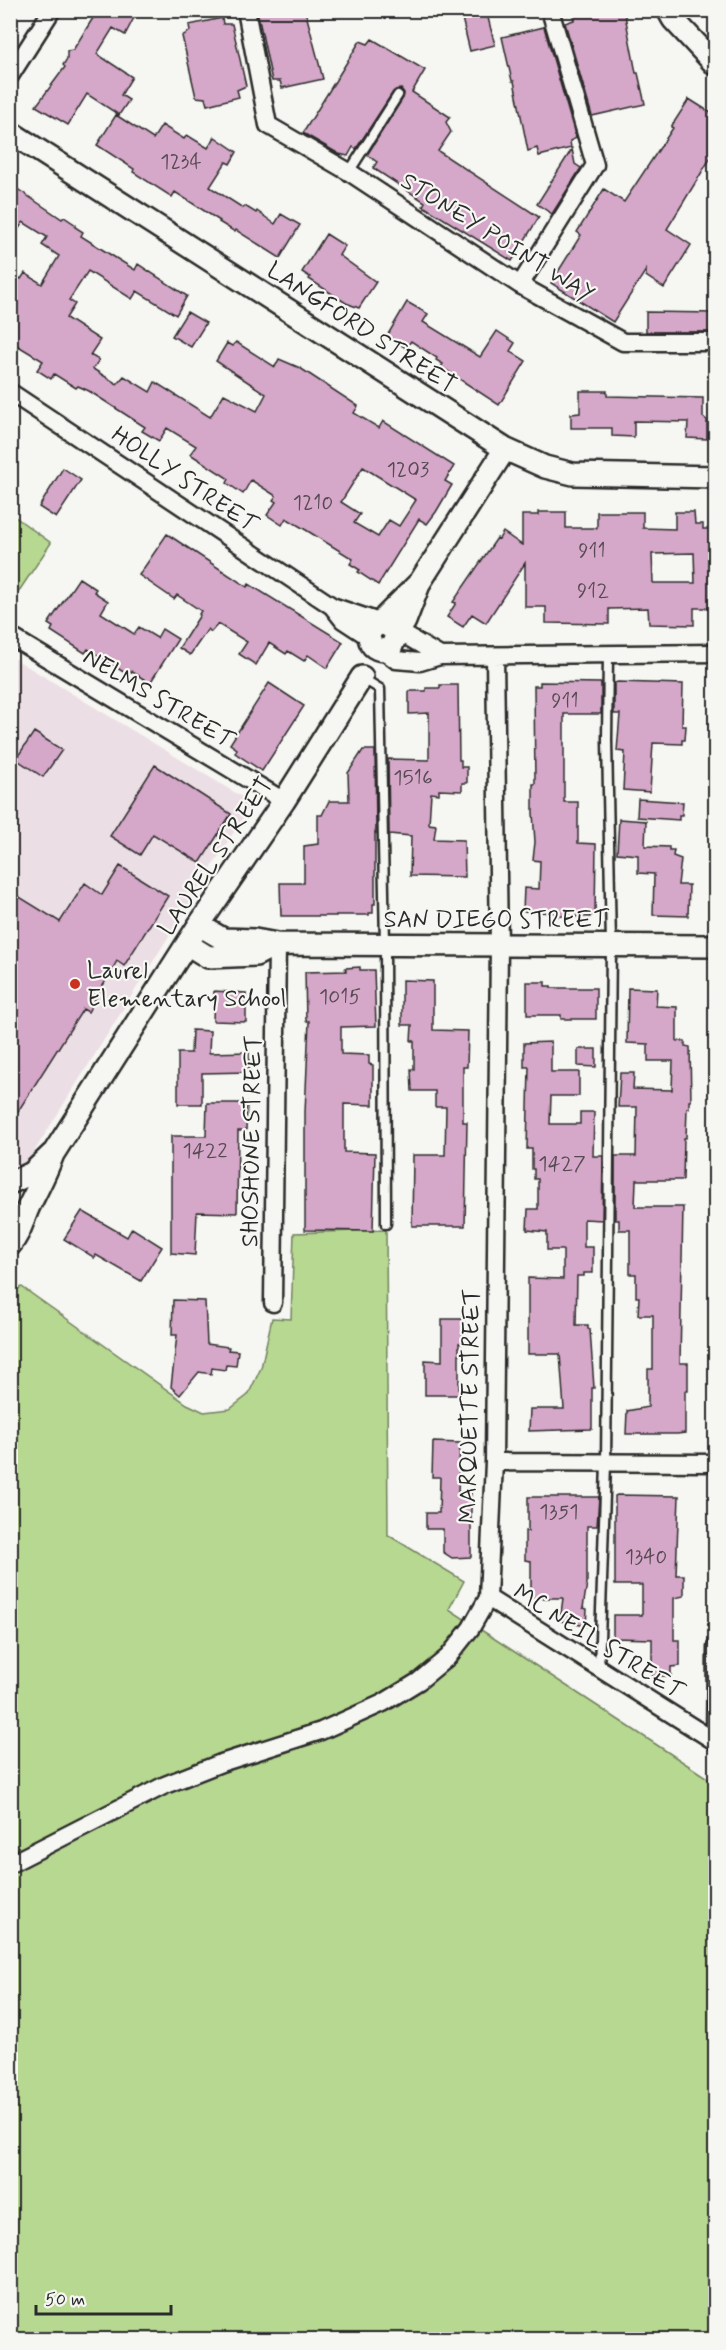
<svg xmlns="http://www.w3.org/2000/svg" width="726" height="2350" font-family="Mynerve,sans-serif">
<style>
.built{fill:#ecdee5}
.green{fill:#b7d891;stroke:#71825e;stroke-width:1.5}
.building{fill:#d5a7c8;stroke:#2b2b2b;stroke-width:1.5;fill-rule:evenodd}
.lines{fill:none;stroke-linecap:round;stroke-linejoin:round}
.service-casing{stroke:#2b2b2b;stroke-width:13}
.minor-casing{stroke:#2b2b2b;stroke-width:21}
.tertiary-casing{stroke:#2b2b2b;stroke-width:26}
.service{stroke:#f6f6f2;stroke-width:8}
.minor{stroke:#f6f6f2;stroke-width:16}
.tertiary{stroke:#f6f6f2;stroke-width:21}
.poi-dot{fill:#c8321e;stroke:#f6f6f2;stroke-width:2}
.labels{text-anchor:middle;stroke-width:4.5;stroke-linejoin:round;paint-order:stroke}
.number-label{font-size:21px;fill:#564a52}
.street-label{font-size:24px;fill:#2b2b2b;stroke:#f6f6f2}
.poi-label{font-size:24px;fill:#2b2b2b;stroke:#f6f6f2;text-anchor:start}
</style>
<rect width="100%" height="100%" fill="#f6f6f2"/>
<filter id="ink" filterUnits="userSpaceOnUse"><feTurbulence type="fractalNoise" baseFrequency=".0167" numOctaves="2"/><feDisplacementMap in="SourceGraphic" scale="12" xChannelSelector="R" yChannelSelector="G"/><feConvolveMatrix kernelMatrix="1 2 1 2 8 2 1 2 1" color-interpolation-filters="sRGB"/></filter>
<g filter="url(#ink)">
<path class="built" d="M10 656 252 803 25 1166 10 1172Z"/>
<path class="green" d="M11 514 51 543 11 603Z
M386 1230 388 1535 464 1581 449 1609 715 1783V2339L11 2340V1291L22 1287 187 1404 204 1412 230 1409 248 1395 261 1368 272 1318 291 1319 294 1233Z"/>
<path class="building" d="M98 10H138L125 35 113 28 97 54 132 77 121 95 129 100 119 115 87 94 68 125 36 106 65 67 63 65 67 59V51L73 50Z
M257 10H305L323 79 282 88 280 81H272Z
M460 10H486L495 45 470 51Z
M597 10H624L636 73H638L645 104 592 116 565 23 574 20 573 16Z
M222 18 223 24H232L246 86 237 90 239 97 207 105 205 98 196 97 182 36 190 31 189 25Z
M544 27 576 138 570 141 571 148 539 156 537 148 528 151 514 81H512L502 37Z
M372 39 425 70 412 92 450 117 446 122 451 132 438 151 539 217 512 261 423 206 425 202 373 168 377 162 367 155 403 98 404 93 401 89 393 92 356 149 353 147 348 156 339 154 303 133 360 41 368 44Z
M689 99 716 116V149L667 229 691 245 664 288 646 276V270L613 322 551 283 581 235 577 232 604 189 624 202 673 128 671 127Z
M116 115 153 139 162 125 184 139 187 135 208 148 215 137 237 152 230 164 226 162 210 187 243 208 245 206 256 213 257 211 275 224 281 214 300 225 280 258 236 230 235 232 219 222 220 221 175 192 172 197 133 172 134 169 97 145Z
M572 149 575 164 581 168 552 214 537 204Z
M10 184 62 219 64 217 76 225 75 227 83 232 81 236 111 255 135 270 138 264 187 296 176 315 137 291 132 299 88 271 69 300 75 304 66 318 100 340 90 355 99 360 93 369 117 384 124 376 150 392 155 382 210 417 224 394 257 411 266 394 216 361 227 343 232 346 236 342 275 367 279 359 300 368 358 406 354 413 379 428 383 421 454 466 445 481 452 485 436 512 427 524 419 519 378 585 358 572 360 570 350 564 353 559 306 530 286 518 282 525 267 515 276 502 273 500 276 496 251 480 243 494 227 483 229 479 190 454 196 446 167 428 159 441 142 431 145 427 89 391 78 386 76 388 54 374 51 379 37 370 43 361 10 341V272L21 279 25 273 42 284 59 256 42 245 47 237 23 222 10 243ZM363 467 416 500 399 526 389 520 378 537 354 523 360 514 341 502Z
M326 234 345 246 339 255 376 282 359 308 346 303 309 279 310 277 302 272Z
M407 302 428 314 423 322 480 357 497 331 515 343 510 351 526 361 499 405 441 367 443 364 436 360 437 358 411 341 406 348 387 336Z
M187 312 206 323 191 347 172 336Z
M646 312 716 313V332H646Z
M580 391H607V396L703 398V417L707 420V439L687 438 688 422 634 421V437L612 436V428H571V414L580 413Z
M63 468 81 480 56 518 39 507Z
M538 512H566V528H597V512H643V528L675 529V512H694L695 524H703V529H714L715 608H694V625L649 624 648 608 609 609V624L546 623V607H525V563L486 623 472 614 463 627 447 617 456 603 453 602 497 538 499 539 503 532 522 545V515H538ZM694 553 695 583H653L652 554Z
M167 534 247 587 249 584 343 642 327 668 308 655 304 661 288 651 286 654 269 643 256 665 239 654 247 642 218 624 211 632 208 629 190 655 179 648 200 615 199 614 201 611 177 595 174 599 139 575Z
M79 578 96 589 94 592 108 601 101 613 131 632 134 634 139 627 157 638 162 629 178 639 150 683 131 671 128 675 88 649 85 653 51 631 53 627 48 624Z
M540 682 601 683V714H564V802H578V843L596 844 595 915H590V917L555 916V913L523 911 524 888 539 889 540 861 533 860 535 842 533 813V784H535L534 686H540Z
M618 682 683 684 682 726H686L685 740H682V744L653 743 650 792 623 790 625 752 617 751 620 714H614V683Z
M269 683 304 706 262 771 235 753 237 749 230 744Z
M440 685H458L459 760H461V767H467V783H462V791L439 790V794L431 793 429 824 436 825 434 839 464 840 465 877 410 876 411 836 389 834 388 759 429 760V713L409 714V691H426V688H440Z
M34 732 62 750 43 777 16 759Z
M363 750H375L376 833 375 832V904H373V913H369V915H336V916H281L280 883H304V846L318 844V815H322L329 801H349L348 773Z
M155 765 231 814 200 863 153 834 140 855 110 836Z
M638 799 683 802 682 815H679V820L637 817Z
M619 819 646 821 645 846 669 847V850H674L673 856 681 859 678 885H689L688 916 653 915 654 874 638 873V855L617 853Z
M120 866 168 896 124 966 117 961 88 1012 83 1009 10 1124V891L60 922 85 883 102 895Z
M360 967V970H374L376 1026 341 1027V1054L369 1055V1064L373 1065V1105L344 1104V1152L375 1153 373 1231 305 1230V1112L309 1021H306L305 972 346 971 345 968Z
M402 980 433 981V1030L468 1031 467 1067H463V1122H467L465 1226H412L413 1155H445L446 1107H435V1091H412L411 1069H414V1041H411L412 1025H402Z
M527 982H545V986H551V988H596V1019H561V1015H527Z
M628 988 657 989 656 1006 677 1007V1041H685V1046L690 1047 691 1101H689V1108H687L686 1138H684L683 1180H636L635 1207H683L680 1363H688V1391H685V1433L677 1434H626L627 1411 648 1407V1369H653V1315H638L639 1297H636V1274H630V1230H619V1220H615V1156H636L637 1107H618L620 1073H634L633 1089 672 1090 673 1061H648V1044L627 1043Z
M214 991 246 993V1022L213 1021Z
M192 1030 210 1031 209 1053 249 1052V1072L202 1073V1104H178V1053H191Z
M551 1042V1072H579V1096H551L550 1124H580V1112H594L593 1156H603L602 1220 584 1219V1247H593V1273H584V1276H577L576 1325H588V1329H590L594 1388H592V1429L529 1431 530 1409H564L560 1354H528V1278L563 1279V1250H547V1232L527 1230 528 1209H538V1179H534V1169H532V1149H527L529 1067H524V1043Z
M578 1049H596V1067L578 1066Z
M207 1103H247L246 1131H238L237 1213 197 1212 195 1255 171 1253V1136H206Z
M82 1211 127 1237 132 1228 162 1247 141 1281 96 1255 94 1258 92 1256 64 1239Z
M173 1300 205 1301 207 1344 229 1347 228 1350 238 1351 236 1366 226 1365 225 1370 212 1368 211 1374 199 1372 180 1395 171 1387 177 1335H172Z
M442 1319H464L463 1344 459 1343V1395H425V1360L442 1361Z
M433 1442 460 1443 458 1492 471 1493V1557L452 1558 443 1552V1529H426V1513H439L440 1477H432Z
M617 1495 679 1496 676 1575H684V1596L674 1598V1640H680V1666L671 1667V1676H652V1639L613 1638V1615H642V1585H615V1496Z
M528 1497H599L597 1526H587V1583L583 1608 587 1609 586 1626 560 1621 563 1598H531V1561L525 1560V1531H528Z"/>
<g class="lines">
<defs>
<path id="service" d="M349 172 398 95
M362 678 380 689 385 944 386 1224
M599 1669 606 1464 611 945 607 740 608 654"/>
<path id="minor" d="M246 10 268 125 349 172 520 285 623 342H716
M10 76 52 10
M520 285 595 165 550 10
M10 392 332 606
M10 636 284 801
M369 637 343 620 332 606 382 623
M384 651 396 660 420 662 440 656 408 637 396 636
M440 656 716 653
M273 1303 277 944
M494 1462 716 1463
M488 1598 716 1742
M715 1742 716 1647
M10 1864 165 1785 221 1763 321 1731 383 1703 419 1681 448 1657 471 1628 488 1598 494 1462 499 945 495 657"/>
<path id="tertiary" d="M668 10 673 19 716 65
M10 132 505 449 545 467 573 474 716 477
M420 582 505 449
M382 623 394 629 396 636 391 648C369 657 360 629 382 623L386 616 420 582 405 621 396 636
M199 925 223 939 255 940 277 944 716 946
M187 944 208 957 256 955 277 944
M10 1183 32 1173 52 1154
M10 1245C20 1234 23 1219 29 1206 38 1188 46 1173 53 1154L199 925 284 801 362 677"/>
</defs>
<use href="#service" class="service-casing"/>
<use href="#minor" class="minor-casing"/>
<use href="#tertiary" class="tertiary-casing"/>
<use href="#service" class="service"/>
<use href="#minor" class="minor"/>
<use href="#tertiary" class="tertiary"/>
</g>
</g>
<circle class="poi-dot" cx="75" cy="984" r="6"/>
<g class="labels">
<g class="number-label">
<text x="181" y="168">1234</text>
<text x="408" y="476">1203</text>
<text x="313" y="509">1210</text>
<text x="592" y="557">911</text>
<text x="593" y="597">912</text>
<text x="565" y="707">911</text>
<text x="413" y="784">1516</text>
<text x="340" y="1003">1015</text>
<text x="205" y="1157">1422</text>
<text x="562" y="1170">1427</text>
<text x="559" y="1518">1351</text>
<text x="646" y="1563">1340</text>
</g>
<g class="street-label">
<text transform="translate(498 237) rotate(32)" y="8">STONEY POINT WAY</text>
<text transform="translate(362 327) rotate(33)" y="8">LANGFORD STREET</text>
<text transform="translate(185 479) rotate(34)" y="8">HOLLY STREET</text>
<text transform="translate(159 698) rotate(31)" y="8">NELMS STREET</text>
<text transform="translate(215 856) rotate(-56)" y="8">LAUREL STREET</text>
<text x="496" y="927">SAN DIEGO STREET</text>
<text transform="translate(251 1141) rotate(-89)" y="8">SHOSHONE STREET</text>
<text transform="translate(469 1406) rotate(-89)" y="8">MARQUETTE STREET</text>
<text transform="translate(599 1641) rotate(32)" y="8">MC NEIL STREET</text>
</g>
<g class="poi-label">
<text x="87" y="978">Laurel<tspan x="87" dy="28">Elementary School</tspan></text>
</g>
</g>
<rect width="726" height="2350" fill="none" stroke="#f6f6f2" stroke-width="36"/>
<rect x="18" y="18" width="690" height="2314" fill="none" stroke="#2b2b2b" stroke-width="2" filter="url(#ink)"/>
<path d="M36 2305v9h135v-9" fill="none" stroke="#2b2b2b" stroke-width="3"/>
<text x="45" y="2305" font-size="18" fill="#2b2b2b" stroke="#f6f6f2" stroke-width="4.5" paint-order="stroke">50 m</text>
</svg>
